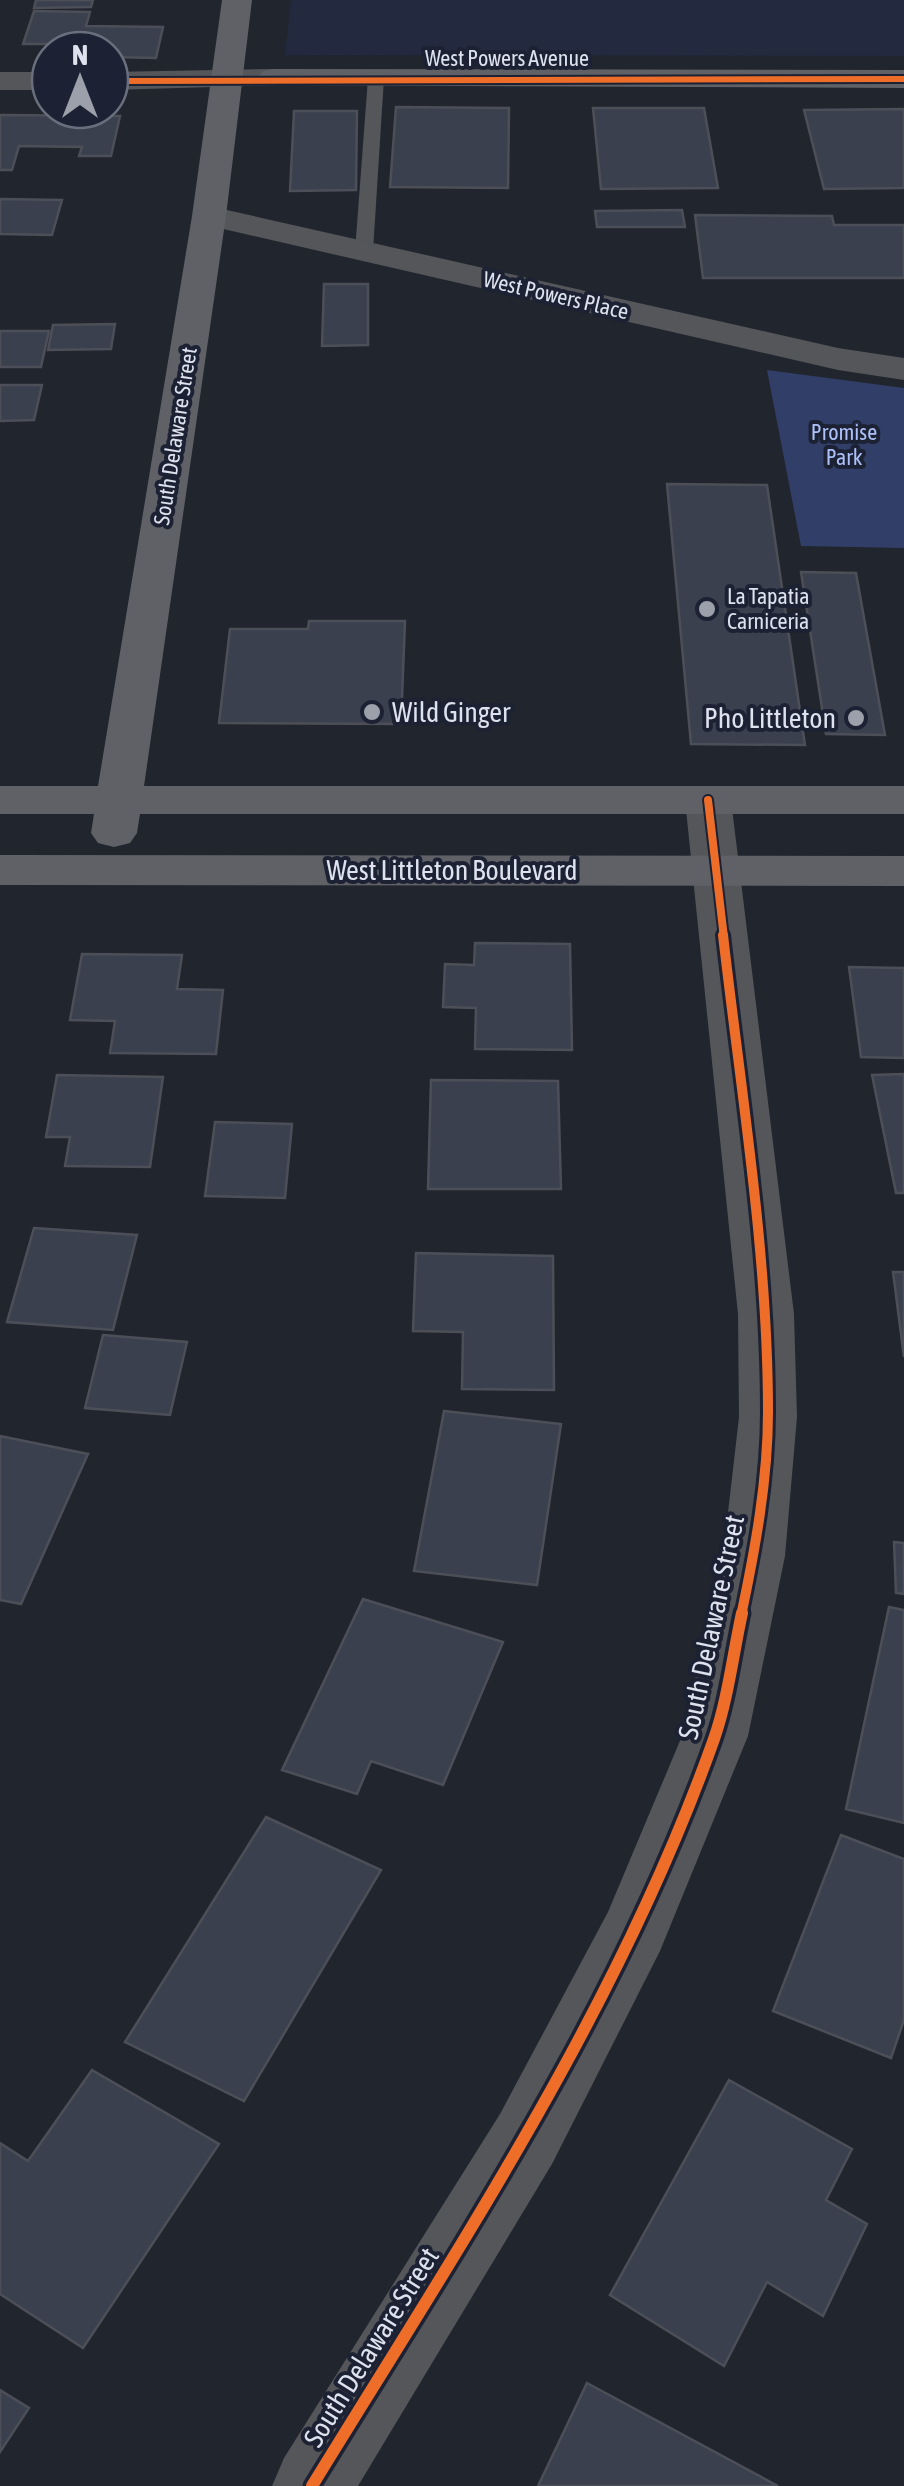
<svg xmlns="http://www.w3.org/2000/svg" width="904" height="2486" font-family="'Asap Condensed',sans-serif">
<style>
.built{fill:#232a3f}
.green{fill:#313e67}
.building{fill:#3b404f;stroke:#4c4f57;stroke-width:2.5}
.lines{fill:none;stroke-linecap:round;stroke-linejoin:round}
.lane{fill:#54565a;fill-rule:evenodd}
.street{fill:#54565a;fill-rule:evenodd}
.secondary{fill:#5f6166;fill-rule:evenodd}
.cycleway-far3-casing{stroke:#1c2233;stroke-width:10}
.cycleway-far2-casing{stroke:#1c2233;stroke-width:12}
.cycleway-far1-casing{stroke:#1c2233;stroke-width:16}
.cycleway-casing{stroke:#1c2233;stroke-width:19}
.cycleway-far3{stroke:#ee6e29;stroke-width:6}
.cycleway-far2{stroke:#ee6e29;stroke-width:8}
.cycleway-far1{stroke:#ee6e29;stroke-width:10}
.cycleway{stroke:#ee6e29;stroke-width:12}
.poi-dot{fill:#9ca0ab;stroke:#1c2233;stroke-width:4}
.labels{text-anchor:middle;stroke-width:8;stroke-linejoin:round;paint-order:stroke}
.far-street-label{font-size:22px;fill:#dee2ee;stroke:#1c2233}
.far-park-label{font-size:22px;fill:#adc0f9;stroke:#1c2233}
.far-poi-label{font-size:22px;fill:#dee2ee;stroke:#1c2233;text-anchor:start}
.poi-label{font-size:28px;fill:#dee2ee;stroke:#1c2233;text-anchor:start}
.street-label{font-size:28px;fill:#dee2ee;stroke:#1c2233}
</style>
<rect width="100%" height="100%" fill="#21252e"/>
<path class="built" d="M291 0H904V56L285 55Z"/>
<path class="green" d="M767 370 904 388V548L801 546Z"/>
<path class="building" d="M36 0H93L91 7 34 8Z
M34 11 90 12 86 26 163 27 156 58 110 57V50H64L66 44H23Z
M396 107 509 108 508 188 390 187Z
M593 108H704L718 188 601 189Z
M904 109V188L824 189 804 110Z
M294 111H357L356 190 290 191Z
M0 115 120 116 111 156H79L82 147 19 146 12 170H0Z
M0 199 62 200 52 235 0 234Z
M682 210 685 227H597L595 211Z
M695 215 832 216 834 225H904V278H703Z
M324 284H368V345L322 346Z
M115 324 111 349 48 350 53 325Z
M0 331H49L41 367H0Z
M0 385H42L34 420 0 421Z
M667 484 767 485 805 745 691 744Z
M801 572 856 573 885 735 826 734Z
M309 621H405L401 724 219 723 230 629H308Z
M475 943 570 944 572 1050 475 1049 476 1008 443 1007 445 964 474 965Z
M82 954 182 955 177 989 223 990 216 1054 110 1053 115 1021 70 1020Z
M849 967 904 968V1058L861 1057Z
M904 1074V1193H896L872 1075Z
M57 1075 163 1077 150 1167 65 1166 70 1137H46Z
M431 1080 558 1081 561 1189H428Z
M215 1122 292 1124 285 1198 205 1196Z
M34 1228 137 1235 113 1330 7 1322Z
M416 1253 553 1256 554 1390 462 1389 463 1332 413 1331Z
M893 1272H904V1357Z
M103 1335 187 1342 170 1415 85 1408Z
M444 1411 561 1424 537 1585 414 1571Z
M0 1436 88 1454 21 1604 0 1600Z
M894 1542 904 1543V1594L896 1593Z
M363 1599 503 1642 443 1785 371 1761 357 1794 282 1770Z
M889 1607 904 1610V1823L846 1809Z
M266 1817 381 1870 244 2101 125 2042Z
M841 1835 904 1859V2020L891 2058 773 2011Z
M92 2070 219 2144 83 2348 0 2294V2143L28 2161Z
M729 2080 852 2149 826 2200 867 2224 823 2316 767 2282 724 2366 610 2295Z
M587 2383 778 2486H538Z
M0 2390 29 2408 0 2452Z"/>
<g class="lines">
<path class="lane" d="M376 73 384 78 373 251 364 257 355 251 368 78Z"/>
<path class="street" d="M274 69 285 71 290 78 285 85 110 90V72Z
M0 72H50V90H0Z
M209 206 838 348 904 358V380L838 370 197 223 192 216 197 209Z
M708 786 724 790 731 800 794 1314 797 1417 785 1556 748 1736 660 1951 552 2164 358 2486H272L284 2458 500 2114 608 1912 682 1736 723 1556 739 1417 738 1314 685 800 692 790Z"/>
<path class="secondary" d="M222 0H252L226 216 144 786H904V814H140L137 833 130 843 114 847 98 843 91 833 94 814H0V786H98L192 216Z
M274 69 904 70V88L263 85 258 78 263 71Z
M0 855 904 856V886L0 885Z"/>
<defs>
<path id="cycleway-far3" d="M110 81 904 79"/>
<path id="cycleway-far2" d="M708 800 724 938"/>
<path id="cycleway-far1" d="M723 935C741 1093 768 1253 768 1412 768 1480 755 1550 741 1616"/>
<path id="cycleway" d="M312 2486C460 2245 619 2007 714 1739 728 1699 733 1654 742 1613"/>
</defs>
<use href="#cycleway-far3" class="cycleway-far3-casing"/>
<use href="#cycleway-far2" class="cycleway-far2-casing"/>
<use href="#cycleway-far1" class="cycleway-far1-casing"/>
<use href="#cycleway" class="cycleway-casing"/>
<use href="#cycleway-far3" class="cycleway-far3"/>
<use href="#cycleway-far2" class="cycleway-far2"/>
<use href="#cycleway-far1" class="cycleway-far1"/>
<use href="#cycleway" class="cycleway"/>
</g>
<g class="poi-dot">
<circle cx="707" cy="609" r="10"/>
<circle cx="372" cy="712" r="10"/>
<circle cx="856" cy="718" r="10"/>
</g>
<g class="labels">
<g class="far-street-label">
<text x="507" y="66">West Powers Avenue</text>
<text transform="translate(556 295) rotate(13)" y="8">West Powers Place</text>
<text transform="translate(175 436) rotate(-81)" y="8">South Delaware Street</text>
</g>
<g class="far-park-label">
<text x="844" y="440">Promise<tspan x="844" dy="25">Park</tspan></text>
</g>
<g class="far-poi-label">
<text x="727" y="604">La Tapatia<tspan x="727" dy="25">Carniceria</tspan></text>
</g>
<g class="poi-label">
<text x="392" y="722">Wild Ginger</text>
<text x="836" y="728" text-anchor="end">Pho Littleton</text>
</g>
<g class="street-label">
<text x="452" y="880">West Littleton Boulevard</text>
<text transform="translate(711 1627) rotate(-78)" y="10">South Delaware Street</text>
<text transform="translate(371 2347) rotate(-58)" y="10">South Delaware Street</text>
</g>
</g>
<g transform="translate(80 80)"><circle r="48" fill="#1c2233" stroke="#6a6f7e" stroke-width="2.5"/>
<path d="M0-8L18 38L0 25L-18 38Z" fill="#9ca0ab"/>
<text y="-15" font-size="28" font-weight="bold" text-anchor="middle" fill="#dee2ee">N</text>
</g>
</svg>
